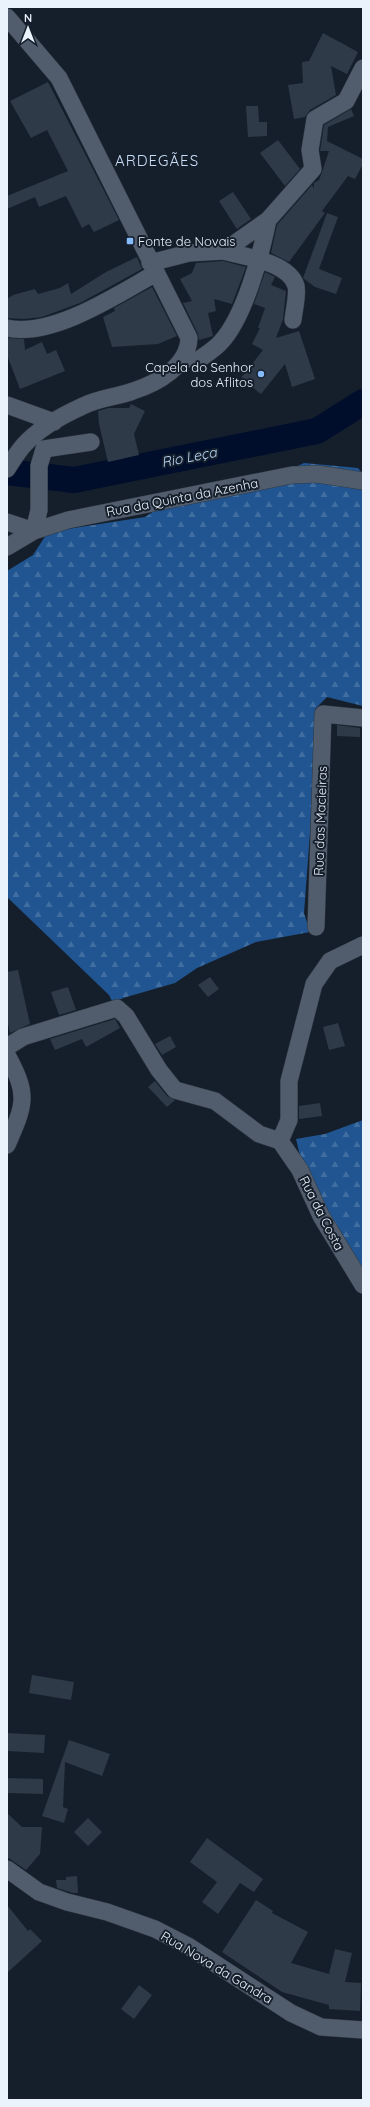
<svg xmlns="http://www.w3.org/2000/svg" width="370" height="2107" font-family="Quicksand,sans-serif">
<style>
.forest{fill:url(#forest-firs)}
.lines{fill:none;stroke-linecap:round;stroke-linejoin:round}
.river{stroke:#000e2c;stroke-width:26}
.building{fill:#2e3a48}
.minor-casing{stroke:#303842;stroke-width:18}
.minor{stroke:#515d6d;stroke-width:17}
.poi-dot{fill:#86bbfb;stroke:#151f2c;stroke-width:1.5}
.labels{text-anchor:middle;stroke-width:4;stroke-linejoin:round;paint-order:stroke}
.poi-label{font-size:13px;fill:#eaf2fb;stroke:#151f2c;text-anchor:start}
.street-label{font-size:13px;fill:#eaf2fb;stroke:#151f2c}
.water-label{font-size:14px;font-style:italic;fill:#b7d4f7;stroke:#151f2c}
.quarter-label{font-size:15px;letter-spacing:1px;fill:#caddf6;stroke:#151f2c}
</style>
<defs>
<pattern id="forest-firs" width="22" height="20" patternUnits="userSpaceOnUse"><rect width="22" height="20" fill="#205591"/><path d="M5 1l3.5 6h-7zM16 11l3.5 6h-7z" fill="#416ea1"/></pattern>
</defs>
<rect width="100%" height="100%" fill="#151f2c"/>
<path class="forest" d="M304 463 358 468 363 474V706L327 697 315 709 314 779 304 913 310 932 256 942 197 968 175 983 123 998 113 1003 109 995 7 897V571L33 555 48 532 145 517 168 502 278 475Z
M363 1120V1268L330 1227 302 1164 296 1139 325 1134Z"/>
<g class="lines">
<path class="river" d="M7 472 74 480 317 431 363 402"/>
</g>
<path class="building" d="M323 33 358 52 347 74 331 66 336 95 310 110 305 117 294 119 288 85 303 83 302 62 309 61Z
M48 82 119 220 94 232 89 224 82 228 66 196 39 207 35 197 7 209V196L68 171 47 130 31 138 10 101Z
M246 106H258L259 122H267V136L248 137Z
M351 109 354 116 328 127 327 141 363 159V164L355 179 348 176 322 211 325 213 289 262 271 253 277 225 312 185 314 188V183L319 180 322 172 329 151H320L324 125Z
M278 140 300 169 285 186 260 153Z
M233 192 251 219 237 229 219 201Z
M327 213 338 217 319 269 342 278 336 294 315 287 303 278Z
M137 257 142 269 80 303 42 317 24 319 7 318V299L13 295 35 289 38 294 60 288 68 283 71 294 106 272Z
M223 261 246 267 232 304 214 299 216 311 208 313 213 336 199 340 198 334 183 303 192 301 180 279 192 273 196 263Z
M265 272 275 277 271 285 286 291 283 319 276 338 299 331 315 379 292 387 285 364 261 394 241 378 263 350 252 344 260 328H258L265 308 254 304Z
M152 287 177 336 158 344 112 347 103 317 115 311 114 308Z
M7 338 24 339 25 350 42 342 47 354 56 350 65 371 20 389 7 355Z
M131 404 145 411 134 434 139 455 108 462 99 424 98 411 109 408H129Z
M337 725 360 728V737L337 736Z
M18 970 30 1024 10 1033 7 1020V972Z
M210 977 219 989 208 997 198 985Z
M68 987 76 1010 59 1015 51 992Z
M115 1019 120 1028 86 1047 82 1039 55 1050 50 1039Z
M338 1023 345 1046 329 1050 323 1027Z
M170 1036 176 1047 162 1055 155 1044Z
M155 1081 167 1096 175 1100 167 1107 148 1087Z
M320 1103 322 1116 299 1119V1106Z
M32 1675 74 1682 71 1700 29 1693Z
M7 1733 45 1735 44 1753 7 1751Z
M69 1740 110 1754 102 1776 65 1762 63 1807 68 1809 64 1823 42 1816Z
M7 1778 43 1779V1794L7 1793Z
M7 1813 22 1827H42L40 1854 26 1870 7 1857Z
M88 1818 102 1832 88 1846 74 1832Z
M207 1838 263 1879 254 1892 240 1883 218 1914 202 1902 217 1882 190 1862Z
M77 1876 78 1893H73L57 1888 56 1880H66V1877Z
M256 1900 273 1911 272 1913 308 1932 291 1963 329 1974 335 1949 352 1953 345 1982 361 1983 360 2011 329 2009V2005L282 1992 222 1952Z
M7 1905 28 1931 30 1929 42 1941 7 1973Z
M139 1985 152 1995 134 2019 121 2009Z"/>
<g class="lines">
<defs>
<path id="minor" d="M7 17 59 78 189 338C188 366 158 383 133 391 117 397 99 398 83 406 63 415 38 429 23 446 17 453 12 461 7 469
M224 251C245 257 289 262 296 286 298 295 294 310 293 320
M150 263 189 253 224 251 268 220 313 169 310 150 315 119 346 101 363 68
M7 328C52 338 117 295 156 273
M185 357 197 361C205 355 215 349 221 342 245 316 261 254 268 220
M7 405 54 422
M7 522 34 531 39 510V466L44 449 91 442
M7 547 34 531 68 520 292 475 317 474 363 481
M316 927 323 714 363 718
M7 1047 23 1037 117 1008 126 1016 159 1070 175 1090 215 1101 259 1134 280 1141
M7 1055C29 1095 25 1104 7 1145
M280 1141 289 1120V1081L314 984 330 961 363 945
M280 1141 300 1170 321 1216 363 1285
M7 1869 39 1892 67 1902 107 1912 155 1929 188 1946 291 2013 321 2027 363 2030"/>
</defs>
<use href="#minor" class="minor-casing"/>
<use href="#minor" class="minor"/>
</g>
<g class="poi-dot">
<rect x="126" y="237" width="8" height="8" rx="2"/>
<circle cx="261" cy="374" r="4"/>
</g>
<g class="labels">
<g class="poi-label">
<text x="138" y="246">Fonte de Novais</text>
<text x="253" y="372" text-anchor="end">Capela do Senhor<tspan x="253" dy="15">dos Aflitos</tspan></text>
</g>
<g class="street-label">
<text transform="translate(182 497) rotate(-11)" y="5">Rua da Quinta da Azenha</text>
<text transform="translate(320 821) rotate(-88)" y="5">Rua das Macieiras</text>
<text transform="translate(322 1213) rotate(63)" y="5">Rua da Costa</text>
<text transform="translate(217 1967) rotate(31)" y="5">Rua Nova da Gandra</text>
</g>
<g class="water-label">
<text transform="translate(189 457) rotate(-11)" y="5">Rio Leça</text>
</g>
<g class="quarter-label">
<text x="157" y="166">ARDEGÃES</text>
</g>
</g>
<rect width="370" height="2107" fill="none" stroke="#eaf2fb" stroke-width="16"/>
<g transform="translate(28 28)" stroke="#151f2c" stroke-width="3" paint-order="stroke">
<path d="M0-3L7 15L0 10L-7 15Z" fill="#eaf2fb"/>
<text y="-6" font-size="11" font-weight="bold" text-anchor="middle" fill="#eaf2fb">N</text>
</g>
</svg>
